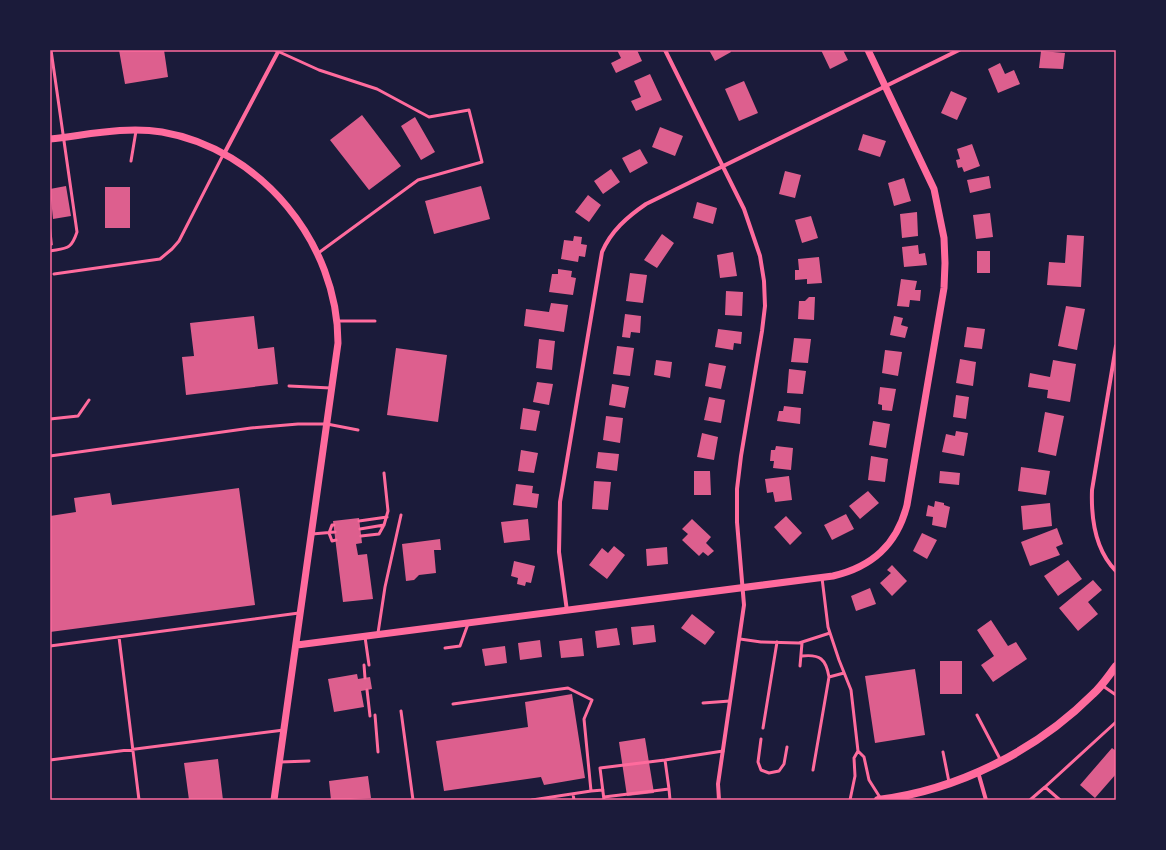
<svg xmlns="http://www.w3.org/2000/svg" width="1166" height="850" font-family="'DejaVu Sans',sans-serif">
<style>
.building{fill:#dd5f8e}
.lines{fill:none;stroke-linecap:round;stroke-linejoin:round}
.service{stroke:#ff6b9d;stroke-width:3}
.minor{stroke:#ff6b9d;stroke-width:4}
.tertiary{stroke:#ff6b9d;stroke-width:7}
.secondary{stroke:#ff6b9d;stroke-width:8}
.neatline{fill:none;stroke:#ff6b9d;stroke-width:1.5}
</style>
<rect width="100%" height="100%" fill="#1b1b3a"/>
<path class="building" d="M119 50H164L168 77 125 84Z
M617 50H637L642 61 616 73 611 63 621 58Z
M709 50H730L731 52 715 61Z
M821 50H843L848 60 830 69Z
M1041 51 1065 53 1063 69 1039 68Z
M1000 63 1005 74 1014 70 1020 84 998 93 988 69Z
M650 74 662 100 636 111 631 101 641 97 634 81Z
M744 81 758 113 739 121 725 89Z
M951 91 967 98 957 120 941 113Z
M362 115 401 166 369 190 330 140Z
M415 117 435 152 421 160 401 126Z
M660 127 683 136 675 156 652 147Z
M863 134 886 141 880 157 858 150Z
M972 144 980 166 964 172 962 167 958 168 956 160 960 159 957 149Z
M640 149 648 163 630 173 622 158Z
M611 169 620 182 603 194 594 181Z
M785 171 801 175 795 198 779 194Z
M989 176 991 188 970 193 967 180Z
M904 178 911 201 894 206 888 183Z
M66 186 71 216 53 219 50 189Z
M481 186 490 219 434 234 425 201Z
M105 187H130V228H105Z
M588 195 601 205 589 222 575 212Z
M697 202 717 208 713 224 693 218Z
M917 212 918 236 902 238 900 214Z
M990 213 993 237 976 239 973 215Z
M811 216 818 238 802 243 795 220Z
M51 228 53 245 50 246V229Z
M662 234 674 243 657 268 644 260Z
M1067 235 1084 236 1081 287 1047 285 1049 262 1065 263Z
M574 236 582 237 581 244 587 245 585 257 579 256 578 262 561 259 564 240 573 241Z
M918 245 919 254 925 253 927 265 904 267 902 247Z
M977 251H990V273H977Z
M733 252 737 276 720 278 717 255Z
M819 257 822 283 807 284V279L795 280V270H799L798 259Z
M558 269 572 271 571 277 576 278 573 295 549 292 552 274H558Z
M630 273 647 275 643 303 626 301Z
M901 279 917 281 915 290H921L920 301 910 300 909 307 897 306Z
M726 291 743 292 742 316 725 315Z
M809 297H815L814 320 798 319 799 301H805Z
M551 303 568 305 564 332 524 326 526 309 549 312Z
M1066 306 1085 309 1077 350 1058 346Z
M625 314 641 316 640 333 631 332 630 338 622 337Z
M254 316 258 349 274 347 278 384 186 395 182 357 194 356 190 323Z
M894 316 903 318 901 325 908 327 905 338 890 335Z
M967 327 985 329 982 349 964 347Z
M718 329 742 332 741 344 734 343 733 350 715 347Z
M794 338 811 339 808 363 791 362Z
M539 339 555 341 552 370 536 368Z
M617 346 634 348 630 376 613 374Z
M396 348 447 355 438 422 387 415Z
M885 350 902 352 898 376 882 373Z
M960 359 976 362 973 386 956 383Z
M656 360 672 362 670 378 654 375Z
M1053 360 1076 364 1070 402 1047 398 1048 390 1028 387 1030 373 1050 377Z
M709 363 726 366 721 389 705 386Z
M789 369 806 371 803 394 787 393Z
M537 382 553 384 549 405 533 402Z
M612 384 629 387 625 408 609 405Z
M880 387 896 389 892 411 882 410V405L878 404Z
M956 395 969 397 966 419 953 417Z
M709 397 725 400 721 423 704 420Z
M784 406 801 408 800 424 777 421 779 411H783Z
M523 408 540 411 536 431 520 429Z
M1045 412 1064 416 1056 456 1038 452Z
M606 416 623 418 620 443 603 440Z
M873 421 890 424 886 448 869 445Z
M956 431 968 433 964 456 942 452 946 434 955 436Z
M702 433 718 437 714 460 697 457Z
M776 446 793 448 791 470 773 468 774 461H770L771 450H775Z
M521 450 538 453 534 473 518 471Z
M598 452 619 454 617 471 596 468Z
M871 456 888 459 885 482 868 480Z
M1021 467 1050 471 1046 495 1018 491Z
M694 471H710L711 495H694Z
M940 471 960 473 959 485 939 483Z
M789 476 792 500 775 502 773 492 767 493 765 479Z
M594 481 611 482 608 510 592 509Z
M516 484 533 486 532 493 539 494 537 508 513 505Z
M239 488 255 605 50 632V516L76 512 74 498 110 493 112 505Z
M868 491 879 503 860 519 849 506Z
M935 501 944 503V505L950 507 946 528 932 525 933 517 926 516 928 505 934 507Z
M1050 503 1052 526 1023 530 1021 506Z
M846 514 854 529 832 540 824 525Z
M786 516 802 533 790 545 774 527Z
M359 518 362 543 356 544 358 555 367 554 373 599 343 602 333 521Z
M528 519 530 540 504 543 501 522Z
M692 519 711 537 706 543 714 551 708 556 703 552 699 556 682 540 688 534 682 529Z
M1057 528 1063 544 1056 547 1060 555 1030 566 1021 542Z
M922 533 937 540 927 559 913 551Z
M440 539 441 550H434L436 573 419 575 414 580 406 581 402 544Z
M614 546 625 555 607 579 589 565 602 548 608 553Z
M667 547 668 564 647 566 646 549Z
M1068 560 1082 579 1058 596 1044 576Z
M514 561 535 566 531 583 526 582 525 586 517 584 518 578 511 576Z
M892 565 907 581 892 596 880 583 891 573 887 570Z
M1093 580 1102 590 1088 602 1098 614 1078 631 1059 608Z
M870 588 876 604 856 611 851 596Z
M692 614 715 632 705 645 681 628Z
M991 620 1008 646 1016 642 1027 659 993 682 981 665 994 656 977 630Z
M654 625 656 642 633 645 631 627Z
M617 628 620 645 597 648 595 631Z
M582 638 584 656 561 658 559 641Z
M540 640 542 657 520 660 518 643Z
M505 646 507 663 485 666 482 649Z
M940 661H962V694H940Z
M915 669 925 735 875 743 865 676Z
M357 674 358 679 370 677 372 689 361 691 364 707 334 712 328 679Z
M572 694 585 778 544 785 541 777 444 791 436 741 528 727 525 702Z
M645 738 654 793 627 796 619 742Z
M1112 748 1116 751V774L1095 798 1080 785Z
M218 759 223 800H189L184 763Z
M368 776 371 798 331 800 329 781Z"/>
<g class="lines">
<path class="service" d="M275 50 319 70 377 89 429 117 469 110 482 162 418 180 317 254
M131 161 136 131
M50 251C67 248 71 250 77 232L51 50
M54 274 160 259 172 249 179 241 223 155
M337 321H375
M289 386 331 388
M50 419 78 416 89 400
M50 456 251 428 298 424H327L358 430
M359 521 387 517
M334 525H332L329 533 332 541 336 540
M360 529 384 525
M312 534 335 532
M361 536 379 534 384 525 388 511 384 473
M822 578 828 627 839 660 851 690 858 751 854 758 855 776 850 800
M378 633 385 587 401 515
M119 637 139 800
M365 637 369 665
M740 639 761 642 799 643 830 633
M50 646 299 613
M445 648 460 646 468 624
M802 656C820 654 826 659 829 677L813 770
M364 665 365 678
M800 666 802 643
M829 677 844 673
M1103 686 1116 695
M367 690 370 716
M703 703 730 701
M453 704 568 688 592 700 584 719 591 791 532 800
M401 711 413 800
M375 715 378 752
M977 715 1000 759
M763 728 777 642
M761 739 758 762 761 770 769 773 779 771 784 764 787 747
M858 751 864 757 869 780 881 799
M943 752 949 782
M50 760 284 730
M665 760 723 751
M280 762 309 761
M669 789 670 800
M591 791 603 790
M573 794 574 800
M604 797 669 789 665 760 600 768 604 800
M1030 800 1045 787
M1060 800 1045 787 1116 722"/>
<path class="minor" d="M665 50 744 209 760 256 764 281 765 306 762 331 741 456 737 489V522L744 605 718 784 719 800
M224 154 279 50
M1116 346 1092 490C1091 518 1095 550 1116 571
M567 611 559 552 560 502 602 252C611 231 627 217 646 204L959 50
M978 772 986 800"/>
<path class="tertiary" d="M50 139C87 135 125 126 162 132 261 149 338 243 338 343L274 800
M297 645 833 576C872 567 897 545 907 505L944 288 945 263 944 238 934 189 868 50"/>
<path class="secondary" d="M878 800C958 790 1036 751 1093 694 1102 686 1109 675 1116 666"/>
</g>
<rect width="1166" height="850" fill="none" stroke="#1b1b3a" stroke-width="102"/>
<rect x="51" y="51" width="1064" height="748" class="neatline"/>
</svg>
